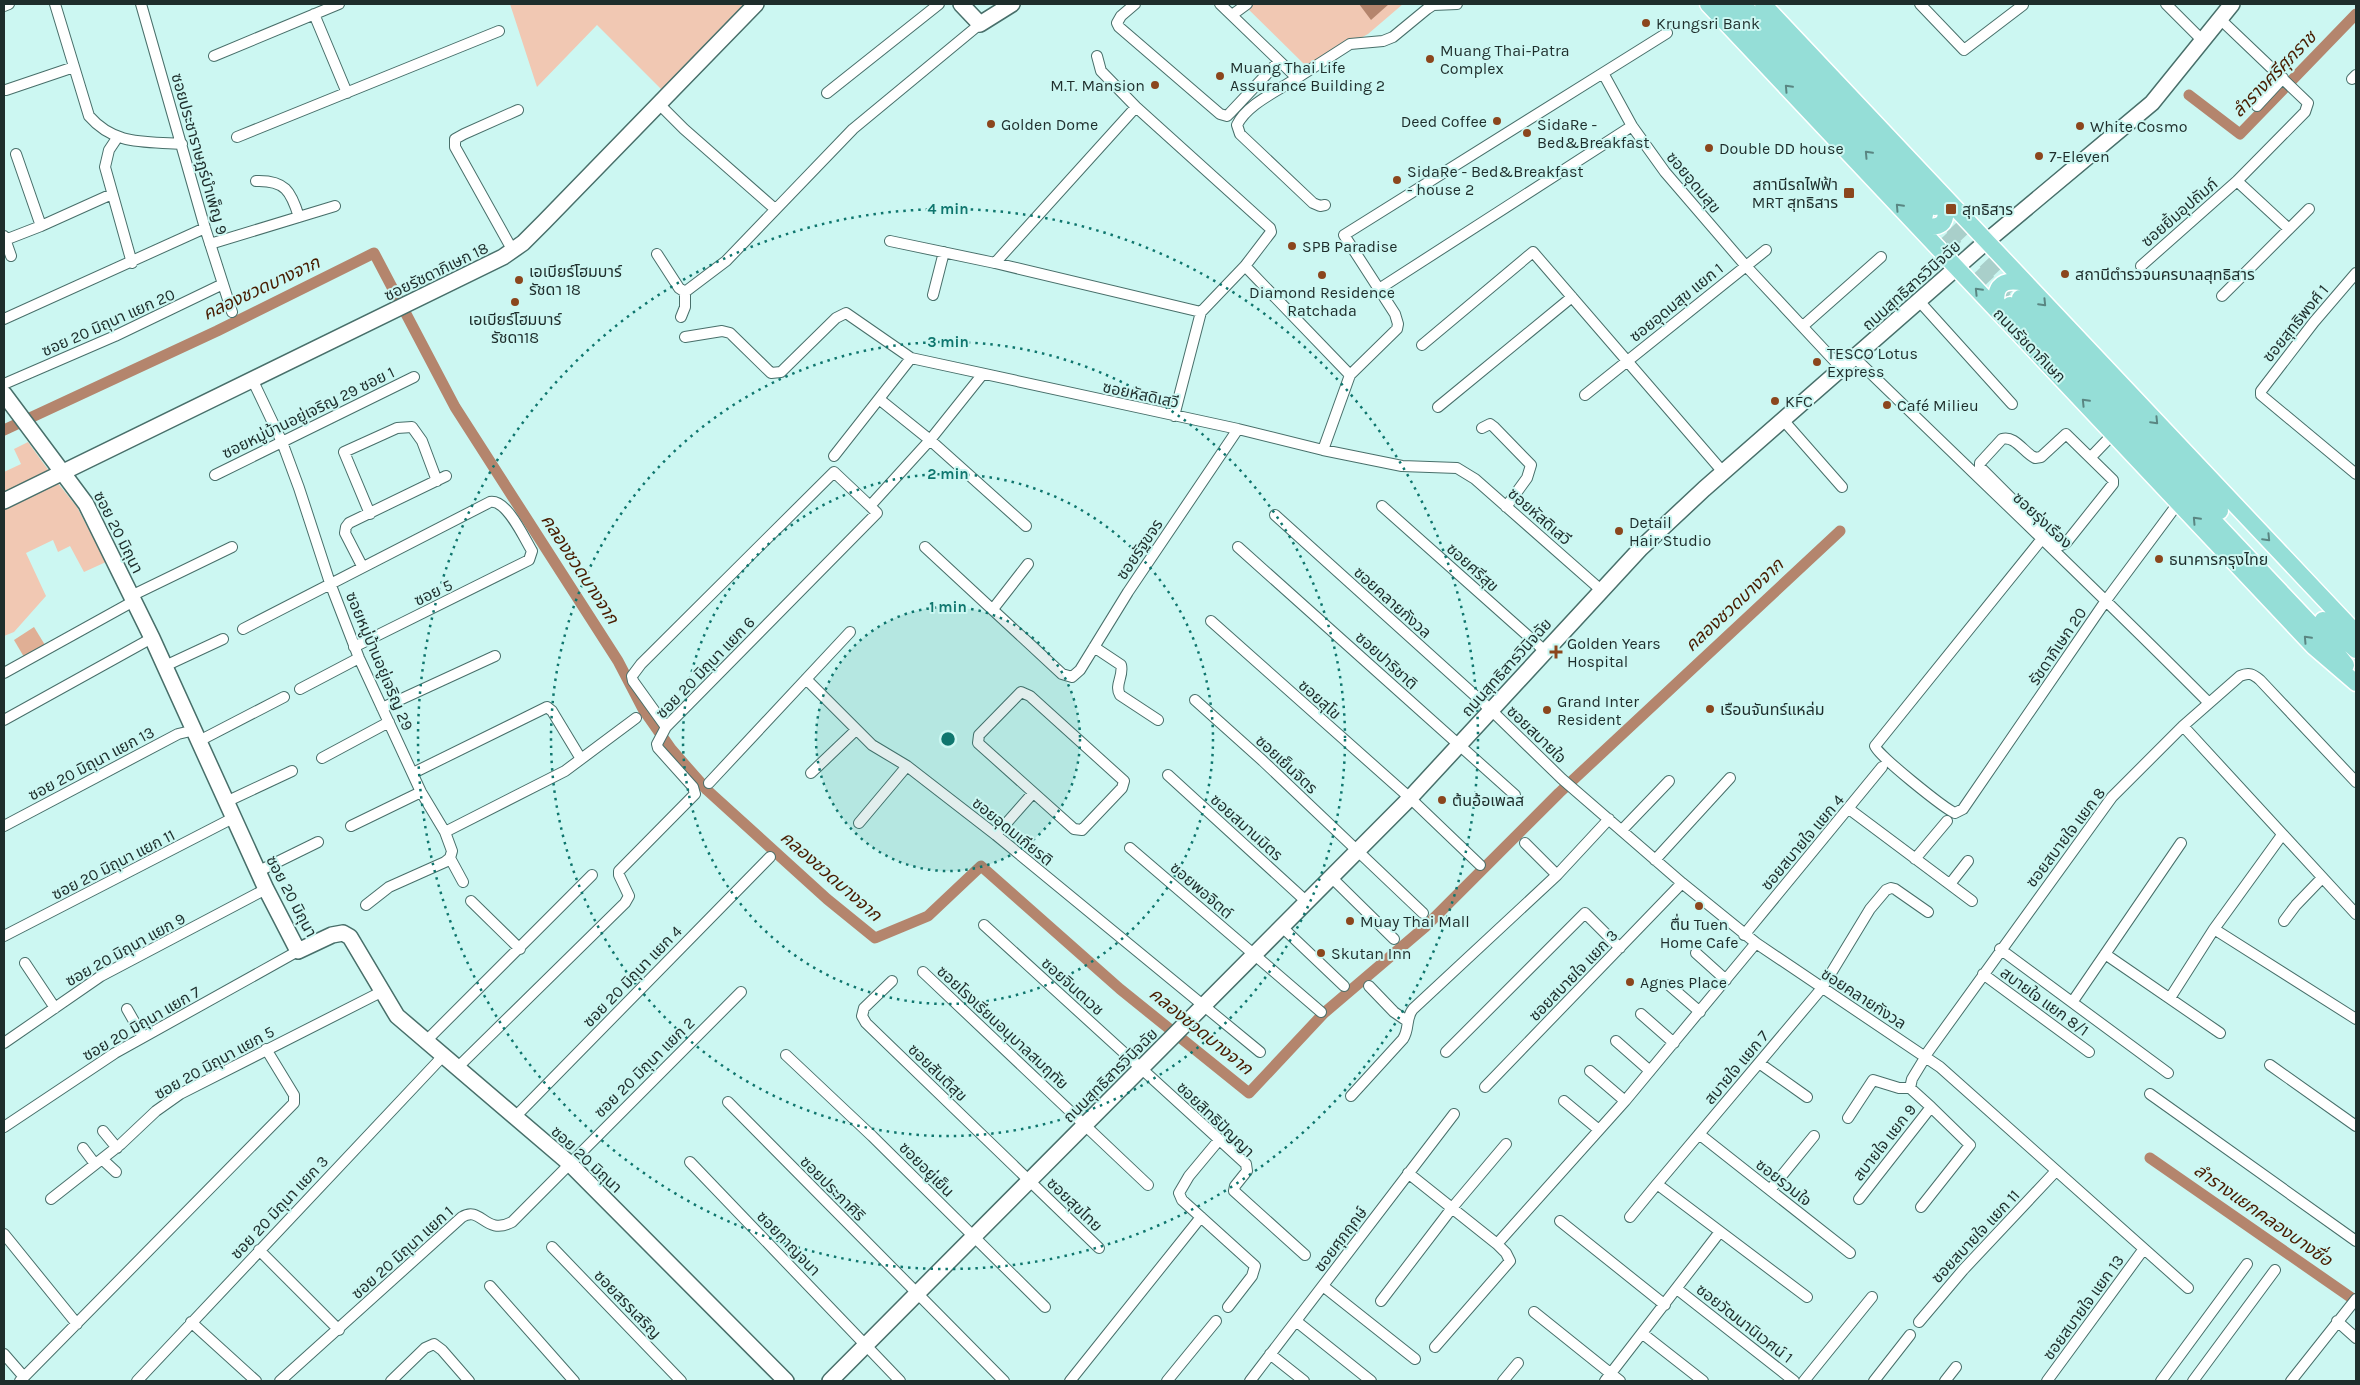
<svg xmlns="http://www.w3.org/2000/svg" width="2360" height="1385" font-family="Karla,'Noto Sans Thai',sans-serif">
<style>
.green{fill:#f1c8b3}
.forest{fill:#e0af95}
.water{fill:#b4856d}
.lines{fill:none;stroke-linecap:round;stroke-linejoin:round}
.canal{stroke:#b4856d;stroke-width:11}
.primary-tunnel{stroke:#a9cfca;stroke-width:16;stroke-dasharray:16 8;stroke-linecap:butt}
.street-casing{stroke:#486f6a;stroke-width:12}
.secondary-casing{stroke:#486f6a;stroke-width:18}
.primary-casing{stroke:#fff;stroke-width:19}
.street{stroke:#fff;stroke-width:10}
.secondary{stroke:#fff;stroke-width:15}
.primary{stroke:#95ded7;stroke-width:16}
.oneway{stroke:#5a8682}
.ring{fill:none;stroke:#0f766e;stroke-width:2.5;stroke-dasharray:2.5 5}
.poi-dot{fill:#8b461d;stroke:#ccf7f2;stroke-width:2}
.labels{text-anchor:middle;stroke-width:4;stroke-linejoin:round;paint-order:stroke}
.poi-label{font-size:16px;fill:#1e2e2c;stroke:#ccf7f2;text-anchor:start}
.street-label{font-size:16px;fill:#1e2e2c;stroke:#ccf7f2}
.water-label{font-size:18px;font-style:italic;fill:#481c00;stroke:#ccf7f2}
.centre{fill:#0f766e;stroke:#ccf7f2;stroke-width:2.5}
.ring-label{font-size:15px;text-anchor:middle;font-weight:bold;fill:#0f766e;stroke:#ccf7f2;stroke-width:4;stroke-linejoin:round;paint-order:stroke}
</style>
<rect width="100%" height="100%" fill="#ccf7f2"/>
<path class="green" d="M510 4H753L664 92 597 25 537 87Z
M1243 4H1403L1368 34 1307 67Z
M28 442 52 475 8 496 4 488V472L21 464 14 449Z
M57 482 77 507 106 562 84 572 70 546 58 552 53 540 26 553 46 596 14 632 4 636V507Z"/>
<path class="forest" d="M34 627 45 645 24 657 14 640Z"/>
<path class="water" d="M1359 4H1389L1371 20Z"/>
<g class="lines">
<path class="canal" d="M2189 95 2240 134 2356 14
M4 430 217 331 374 253 455 407 618 661 643 709 671 749 707 790 827 899 875 938 928 916 981 866 1120 989 1249 1093 1324 1013 1425 927 1559 793 1840 531
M2150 1158 2356 1301"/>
<path class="primary-tunnel" d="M1936 209 2020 298
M1928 218 2005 300"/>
<defs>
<path id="street" d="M55 4 89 116C115 146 145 141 182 144
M141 4 205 228 232 312
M1135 4 1121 16 1117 23 1119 27 1220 114 1227 116 1230 113 1279 61
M1220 4 1297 78 1350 44 1383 41 1393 37 1427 9 1433 5 1457 4
M1920 4 1964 50 2023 5
M2166 4 2203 41
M4 6 9 4
M314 14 347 93
M1232 15 1247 4
M214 56 339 4
M1097 56 1101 71 1136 107 1270 228 1271 232 1245 266 1201 312 1174 416
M1603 73 1667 33
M1297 78C1278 91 1247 104 1237 125L1240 134 1313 203 1320 206 1325 205
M2352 79 2356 75
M6 90 74 67
M827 93 939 4
M659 104 684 129 775 209
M2257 106 2283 78
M237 137 499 31
M117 138 109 150 105 167 132 263
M16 154 41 226
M256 181C285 180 291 191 299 217
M2237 181 2289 229
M4 236 11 256
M5 240 41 226 112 194
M890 241 995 263 1201 312
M210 244 335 206
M513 251 455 147V139L464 134 518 110
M657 254 679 288 685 292 726 261 853 129 980 24
M995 263 1136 107
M1245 266 1350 375
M2141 266 2237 181 2305 112 2308 103 2220 19
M2356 273 2314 322 2261 391V395L2356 474
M1379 289 1632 126
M933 295 944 252
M2222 296 2309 209
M1919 301 2012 404
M681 317 685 307V292
M4 319 205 228
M1803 326 1881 257
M685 337 722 331 730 333 771 373 781 372 836 318 846 313 911 358 1238 429 1323 450 1402 466 1457 468 1475 479 1601 590
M1422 345 1533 252 1723 472
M1855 358C1973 473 2093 586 2209 703
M253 381 282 442 299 488 330 583 359 658 421 792 445 832 452 851 450 858 445 862 389 887 366 905
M4 384 115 336 223 284
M1585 395 1766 250
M879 399 930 440 1026 526
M1438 407 1572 297
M1784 421 1842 487
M1482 428 1490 424 1494 427 1531 465 1527 478 1506 507
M2066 434 2113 480V484L2066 543 2059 546 1980 467V463L2002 439C2015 435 2024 453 2035 458L2041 457Z
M1323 450 1350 375 1397 329 1398 324 1395 314 1344 235 1603 73 1632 126 1665 172 1745 265 1842 369
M834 456 911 358
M2091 457 2114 433
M215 475 414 377
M1382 506 1545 651
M370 514 344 452 397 428 412 427 422 441 437 481
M1275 515 1491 710 1562 779 1682 883 1756 943 1940 1067 2188 1288
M2041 540 1875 746C1876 754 1945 809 1955 813L1963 809 2107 599 2179 502
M925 547 1062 674 1072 677 1080 670 1128 592 1238 429
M1238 547 1515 795
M362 566 345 533 346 527 349 523 446 476
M131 596 232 547
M993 609 1028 564
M1211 621 1410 798 1480 865
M243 629 490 502C507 499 524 538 532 551L529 560 354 647
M1094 647 1121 665C1124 676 1114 685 1120 695L1158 720
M165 666 223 639
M4 673 134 601
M806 679 872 745 907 766 996 835 1260 1052
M300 689 359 658
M1021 692 1030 696 1124 781 1122 788 1082 830 1074 829 978 743 979 735Z
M1195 700 1263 761 1423 913
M382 708 495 656
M4 720 152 638
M2183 726 2356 914
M666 727 633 681 632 676 641 664 834 472 870 506
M199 741 284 697
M322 758 389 722
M413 773 547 707 552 711 581 759
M811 773 856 730
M1168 775 1307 902
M709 783 850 632
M228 801 292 771
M1849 809 1972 901
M859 823 907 766
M4 826 178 734 195 730
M351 826 421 792
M1622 830 1669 781
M445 832 565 771 636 718
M996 835 1033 793
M1525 843 1557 875 1609 819
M1130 848 1321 1012
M450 858 463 882
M1915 859 1947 821
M1655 860 1730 778
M259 871 318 842
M1331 877 1394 939
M1950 884 1968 861
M471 901 520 949
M2284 921 2296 905 2322 878
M984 925 1246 1164 1247 1171 1235 1186 1234 1191 1305 1255
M1282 927 1344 986
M2214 929 2356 1019
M1744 935 1882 767
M4 936 235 817
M2000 949 2168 1073
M1696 953 1726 980
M2105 954 2220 1033
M25 963 55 1008
M923 972 1148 1185
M1983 974 2089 1052
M892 981 864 1008 862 1016 866 1023 1099 1248
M1669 985 1700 1012
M1369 986 1394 1012 1407 1021
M2170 998 2214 929 2282 835
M2073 1001 2181 843
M127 1009 143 1037
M1641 1014 1674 1043
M427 1040 592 875
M1616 1041 1650 1071
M4 1043 101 976 266 889
M1446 1052 1585 913 1620 948
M786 1055 872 1136 1045 1307
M1925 1056 2112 797 2183 726 2240 676C2249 672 2253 674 2260 680L2356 782
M1759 1063 1807 1097
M2270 1065 2356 1126
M458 1067 625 903 629 896 619 875V871L695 794 693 787 658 748 657 744 666 727 877 513 870 506 930 440 982 375
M1590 1071 1625 1101
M1485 1087 1682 883
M2150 1094 2356 1241
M1351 1096 1403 1039C1410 1028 1405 1019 1413 1009L1557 875
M1564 1101 1599 1130
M728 1102 1004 1381
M515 1117 770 857
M1848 1118 1873 1080 1899 1088H1910
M4 1127 115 1053 298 951
M103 1131 117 1148
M1699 1134 1850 1253
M1219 1140 1189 1176 1179 1193 1182 1200 1255 1266 1252 1276 1228 1307
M83 1148 95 1164
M102 1159 116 1172
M690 1162 900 1381
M1408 1173 1497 1244 1506 1253 1510 1261 1435 1347
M1770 1190 1814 1136
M51 1199 121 1144 156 1111 180 1094 383 991
M1859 1199 1931 1107 1910 1088 1912 1079 1926 1056
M1921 1207 1970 1145 1931 1107
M1630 1217 1657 1184
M1560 1221 1665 1305
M4 1234 77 1324
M1497 1244 1625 1101 1756 943
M552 1247 681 1381
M259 1250 339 1330
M490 1286 574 1381
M1323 1286 1415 1359
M1677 1289 1794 1381
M1807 1297 1657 1184 1822 988 1870 909 1886 890 1891 888 1895 889 1928 912
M1381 1301 1452 1208 1506 1144
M1534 1312 1620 1381
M1296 1321 1371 1381
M2337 1321 2356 1338
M191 1322 256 1381
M1919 1322 1963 1270 2055 1172
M1643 1334 1703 1381
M4 1354 24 1377
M1270 1354 1304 1381
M20 1381 294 1103V1095L266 1049
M137 1381 444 1055
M280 1381 462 1217C481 1205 485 1236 512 1222L741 992
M391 1381 425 1348 434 1344 442 1350 469 1381
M1070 1381 1201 1217
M1167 1381 1216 1321
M1250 1381 1454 1114
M1503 1381 1518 1363
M1605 1381 1719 1233
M1804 1381 1872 1297
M1874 1381 1910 1335
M1945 1381 1956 1367
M2047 1381 2143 1250
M2161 1381 2247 1264
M2193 1381 2275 1270
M2291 1381 2356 1299"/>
<path id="secondary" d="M961 4 980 24 1012 4
M4 394 86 504 152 638 266 889 298 951 332 935 343 933 350 937 397 1016 569 1163 786 1381
M4 501 503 257 523 243 544 222 756 4
M830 1381 1410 798 1641 548 1704 489 1987 241 2152 103 2232 4"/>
<path id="primary" d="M1708 4 2314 647 2356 683
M1726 4 1925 215
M1742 4 1935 207
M1763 4 2356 633
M1916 224C1941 230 1949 226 1945 199
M2020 298 2220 511
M2010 305 2327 641 2346 665
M1999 313C1992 290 1998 277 2025 283
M2323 620 2356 650"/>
</defs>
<use href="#street" class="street-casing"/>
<use href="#secondary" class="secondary-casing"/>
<use href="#primary" class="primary-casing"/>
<use href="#street" class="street"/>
<use href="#secondary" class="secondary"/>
<use href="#primary" class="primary"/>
</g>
<defs><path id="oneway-chevron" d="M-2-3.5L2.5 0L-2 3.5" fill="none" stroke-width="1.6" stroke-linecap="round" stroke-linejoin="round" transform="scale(1.25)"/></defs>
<g class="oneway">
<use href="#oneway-chevron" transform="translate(1788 88) rotate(-133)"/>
<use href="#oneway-chevron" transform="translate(1868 154) rotate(-133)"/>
<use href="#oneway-chevron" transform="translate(1899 207) rotate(-133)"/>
<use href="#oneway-chevron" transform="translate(1978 291) rotate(-134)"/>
<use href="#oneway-chevron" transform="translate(2043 303) rotate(46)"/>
<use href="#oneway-chevron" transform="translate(2085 402) rotate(-134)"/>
<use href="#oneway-chevron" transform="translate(2155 421) rotate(46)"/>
<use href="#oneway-chevron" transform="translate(2196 520) rotate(-133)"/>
<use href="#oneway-chevron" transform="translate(2267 538) rotate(46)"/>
<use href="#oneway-chevron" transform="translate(2307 639) rotate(-133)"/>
</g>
<circle cx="948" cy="739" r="132" fill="#0f766e" fill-opacity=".12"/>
<g class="ring">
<circle cx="948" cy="739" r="132"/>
<circle cx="948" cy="739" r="265"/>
<circle cx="948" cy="739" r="397"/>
<circle cx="948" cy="739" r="530"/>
</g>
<g class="poi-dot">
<circle cx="1646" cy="23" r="5"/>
<circle cx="1430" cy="59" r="5"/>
<circle cx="1220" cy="76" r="5"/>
<circle cx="1155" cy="85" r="5"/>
<circle cx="1497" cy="121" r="5"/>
<circle cx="991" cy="124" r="5"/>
<circle cx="2080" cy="126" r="5"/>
<circle cx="1527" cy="133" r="5"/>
<circle cx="1709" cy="148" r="5"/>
<circle cx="2039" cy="156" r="5"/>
<circle cx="1397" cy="180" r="5"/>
<rect x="1843" y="187" width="12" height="12" rx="2.5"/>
<rect x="1945" y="203" width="12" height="12" rx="2.5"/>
<circle cx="1292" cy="246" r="5"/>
<circle cx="2065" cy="274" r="5"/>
<circle cx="1322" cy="275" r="5"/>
<circle cx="519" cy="280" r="5"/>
<circle cx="515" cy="302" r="5"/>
<circle cx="1817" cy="362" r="5"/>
<circle cx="1775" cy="401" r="5"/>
<circle cx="1887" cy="405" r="5"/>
<circle cx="1619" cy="531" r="5"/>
<circle cx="2159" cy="559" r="5"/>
<path d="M1553.5 644.5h5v5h5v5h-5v5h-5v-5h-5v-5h5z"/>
<circle cx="1710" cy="709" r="5"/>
<circle cx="1547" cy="710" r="5"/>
<circle cx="1442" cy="800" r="5"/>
<circle cx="1699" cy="906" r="5"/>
<circle cx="1350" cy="921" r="5"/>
<circle cx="1321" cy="953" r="5"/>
<circle cx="1630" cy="982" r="5"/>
</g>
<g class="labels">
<g class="poi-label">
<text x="1656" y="29">Krungsri Bank</text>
<text x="1440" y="56">Muang Thai-Patra<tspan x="1440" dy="18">Complex</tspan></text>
<text x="1230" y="73">Muang Thai Life<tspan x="1230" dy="18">Assurance Building 2</tspan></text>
<text x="1145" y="91" text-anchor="end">M.T. Mansion</text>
<text x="1487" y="127" text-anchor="end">Deed Coffee</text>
<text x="1001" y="130">Golden Dome</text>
<text x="1537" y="130">SidaRe -<tspan x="1537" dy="18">Bed&amp;Breakfast</tspan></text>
<text x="2090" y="132">White Cosmo</text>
<text x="1719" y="154">Double DD house</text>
<text x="2049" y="162">7-Eleven</text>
<text x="1407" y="177">SidaRe - Bed&amp;Breakfast<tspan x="1407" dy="18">- house 2</tspan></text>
<text x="1838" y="190" text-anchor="end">สถานีรถไฟฟ้า<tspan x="1838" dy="18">MRT สุทธิสาร</tspan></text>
<text x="1962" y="215">สุทธิสาร</text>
<text x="1302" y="252">SPB Paradise</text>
<text x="529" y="277">เอเบียร์โฮมบาร์<tspan x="529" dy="18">รัชดา 18</tspan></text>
<text x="2075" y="280">สถานีตำรวจนครบาลสุทธิสาร</text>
<text x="1322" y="298" text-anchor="middle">Diamond Residence<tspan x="1322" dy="18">Ratchada</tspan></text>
<text x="515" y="325" text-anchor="middle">เอเบียร์โฮมบาร์<tspan x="515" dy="18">รัชดา18</tspan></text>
<text x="1827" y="359">TESCO Lotus<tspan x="1827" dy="18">Express</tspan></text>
<text x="1785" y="407">KFC</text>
<text x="1897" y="411">Café Milieu</text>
<text x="1629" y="528">Detail<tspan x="1629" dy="18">Hair Studio</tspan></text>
<text x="2169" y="565">ธนาคารกรุงไทย</text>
<text x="1567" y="649">Golden Years<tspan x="1567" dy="18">Hospital</tspan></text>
<text x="1557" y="707">Grand Inter<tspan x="1557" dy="18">Resident</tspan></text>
<text x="1720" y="715">เรือนจันทร์แหล่ม</text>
<text x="1452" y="806">ต้นอ้อเพลส</text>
<text x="1360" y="927">Muay Thai Mall</text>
<text x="1699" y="930" text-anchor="middle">ตื่น Tuen<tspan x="1699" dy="18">Home Cafe</tspan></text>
<text x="1331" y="959">Skutan Inn</text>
<text x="1640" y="988">Agnes Place</text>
</g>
<g class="street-label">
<text transform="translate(200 154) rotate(74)" y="6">ซอยประชาราษฎร์บำเพ็ญ 9</text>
<text transform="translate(1694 182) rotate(50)" y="6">ซอยอุดมสุข</text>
<text transform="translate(2179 212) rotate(-41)" y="6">ซอยยิ้มอุปถัมภ์</text>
<text transform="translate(436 271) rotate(-26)" y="6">ซอยรัชดาภิเษก 18</text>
<text transform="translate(1911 285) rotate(-42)" y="6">ถนนสุทธิสารวินิจฉัย</text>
<text transform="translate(1676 302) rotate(-39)" y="6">ซอยอุดมสุข แยก 1</text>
<text transform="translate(108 322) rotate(-24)" y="6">ซอย 20 มิถุนา แยก 20</text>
<text transform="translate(2295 323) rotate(-51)" y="6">ซอยสุทธิพงศ์ 1</text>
<text transform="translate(2030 345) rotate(46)" y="6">ถนนรัชดาภิเษก</text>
<text transform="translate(1141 394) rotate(12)" y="6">ซอยหัสดิเสวี</text>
<text transform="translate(308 412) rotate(-26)" y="6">ซอยหมู่บ้านอยู่เจริญ 29 ซอย 1</text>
<text transform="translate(1540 516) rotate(41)" y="6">ซอยหัสดิเสวี</text>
<text transform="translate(2043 520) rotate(43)" y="6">ซอยรุ่งเรือง</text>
<text transform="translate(119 532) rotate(63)" y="6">ซอย 20 มิถุนา</text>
<text transform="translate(1139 549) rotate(-56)" y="6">ซอยรัฐขจร</text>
<text transform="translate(1473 567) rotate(42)" y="6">ซอยศรีสุข</text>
<text transform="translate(433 592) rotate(-26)" y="6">ซอย 5</text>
<text transform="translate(1393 602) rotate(42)" y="6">ซอยคลายกังวล</text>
<text transform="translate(2057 646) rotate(-56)" y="6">รัชดาภิเษก 20</text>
<text transform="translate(1387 660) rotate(42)" y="6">ซอยปาริชาติ</text>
<text transform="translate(380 661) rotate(67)" y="6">ซอยหมู่บ้านอยู่เจริญ 29</text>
<text transform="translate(705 667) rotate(-46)" y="6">ซอย 20 มิถุนา แยก 6</text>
<text transform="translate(1506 667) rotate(-48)" y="6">ถนนสุทธิสารวินิจฉัย</text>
<text transform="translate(1320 699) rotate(42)" y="6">ซอยสุโข</text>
<text transform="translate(1537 734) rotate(44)" y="6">ซอยสบายใจ</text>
<text transform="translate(91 763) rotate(-28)" y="6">ซอย 20 มิถุนา แยก 13</text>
<text transform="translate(1287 764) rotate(43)" y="6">ซอยเย็นจิตร</text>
<text transform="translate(1247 827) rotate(42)" y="6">ซอยสมานมิตร</text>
<text transform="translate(1013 831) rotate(39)" y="6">ซอยอุดมเกียรติ</text>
<text transform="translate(2065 837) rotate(-53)" y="6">ซอยสบายใจ แยก 8</text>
<text transform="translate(1802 842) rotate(-50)" y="6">ซอยสบายใจ แยก 4</text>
<text transform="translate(113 864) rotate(-27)" y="6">ซอย 20 มิถุนา แยก 11</text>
<text transform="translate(1202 890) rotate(41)" y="6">ซอยพอจิตต์</text>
<text transform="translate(292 896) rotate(62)" y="6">ซอย 20 มิถุนา</text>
<text transform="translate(125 949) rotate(-29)" y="6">ซอย 20 มิถุนา แยก 9</text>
<text transform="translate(1573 975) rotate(-46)" y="6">ซอยสบายใจ แยก 3</text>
<text transform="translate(632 976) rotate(-46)" y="6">ซอย 20 มิถุนา แยก 4</text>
<text transform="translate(1073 986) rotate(42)" y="6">ซอยจินตเวช</text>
<text transform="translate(1864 998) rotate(33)" y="6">ซอยคลายกังวล</text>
<text transform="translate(2045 1001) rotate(36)" y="6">สบายใจ แยก 8/1</text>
<text transform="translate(141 1023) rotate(-30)" y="6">ซอย 20 มิถุนา แยก 7</text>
<text transform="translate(1003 1027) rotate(43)" y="6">ซอยโรงเรียนอนุบาลสมฤทัย</text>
<text transform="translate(214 1062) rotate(-29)" y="6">ซอย 20 มิถุนา แยก 5</text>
<text transform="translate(644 1067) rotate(-45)" y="6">ซอย 20 มิถุนา แยก 2</text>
<text transform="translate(1736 1067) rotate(-50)" y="6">สบายใจ แยก 7</text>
<text transform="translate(938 1072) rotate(44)" y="6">ซอยสันติสุข</text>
<text transform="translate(1110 1075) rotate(-45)" y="6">ถนนสุทธิสารวินิจฉัย</text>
<text transform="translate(1216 1119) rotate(44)" y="6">ซอยสิทธิปัญญา</text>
<text transform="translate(1884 1142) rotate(-52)" y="6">สบายใจ แยก 9</text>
<text transform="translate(587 1159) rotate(43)" y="6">ซอย 20 มิถุนา</text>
<text transform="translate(927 1169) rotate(45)" y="6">ซอยอยู่เย็น</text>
<text transform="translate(1784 1182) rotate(38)" y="6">ซอยรวมใจ</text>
<text transform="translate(833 1188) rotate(45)" y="6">ซอยประภาศิริ</text>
<text transform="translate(1075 1204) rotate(44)" y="6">ซอยสุขไทย</text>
<text transform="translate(279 1207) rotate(-47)" y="6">ซอย 20 มิถุนา แยก 3</text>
<text transform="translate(1975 1236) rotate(-47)" y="6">ซอยสบายใจ แยก 11</text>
<text transform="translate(1340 1239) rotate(-53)" y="6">ซอยศุภฤกษ์</text>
<text transform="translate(789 1243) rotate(46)" y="6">ซอยกาญจนา</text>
<text transform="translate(402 1252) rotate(-42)" y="6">ซอย 20 มิถุนา แยก 1</text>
<text transform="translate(628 1304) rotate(46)" y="6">ซอยสรรเสริญ</text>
<text transform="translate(2083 1307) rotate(-54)" y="6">ซอยสบายใจ แยก 13</text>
<text transform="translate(1745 1323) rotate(38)" y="6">ซอยวัฒนานิเวศน์ 1</text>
</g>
<g class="water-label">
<text transform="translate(2274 74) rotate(-46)" y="6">ลำรางศรีศุภราช</text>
<text transform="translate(261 288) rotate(-25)" y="6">คลองชวดบางจาก</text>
<text transform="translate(580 569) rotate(57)" y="6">คลองชวดบางจาก</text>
<text transform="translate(1734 605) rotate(-43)" y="6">คลองชวดบางจาก</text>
<text transform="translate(831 876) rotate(41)" y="6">คลองชวดบางจาก</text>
<text transform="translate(1201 1031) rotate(39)" y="6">คลองชวดบางจาก</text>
<text transform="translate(2263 1215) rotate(35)" y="6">ลำรางแยกคลองบางซื่อ</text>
</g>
</g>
<circle cx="948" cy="739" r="8" class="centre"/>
<g class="ring-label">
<text x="948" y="214">4 min</text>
<text x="948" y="347">3 min</text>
<text x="948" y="479">2 min</text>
<text x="948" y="612">1 min</text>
</g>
<rect width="2360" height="1385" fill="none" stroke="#1e2e2c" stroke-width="10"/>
</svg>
